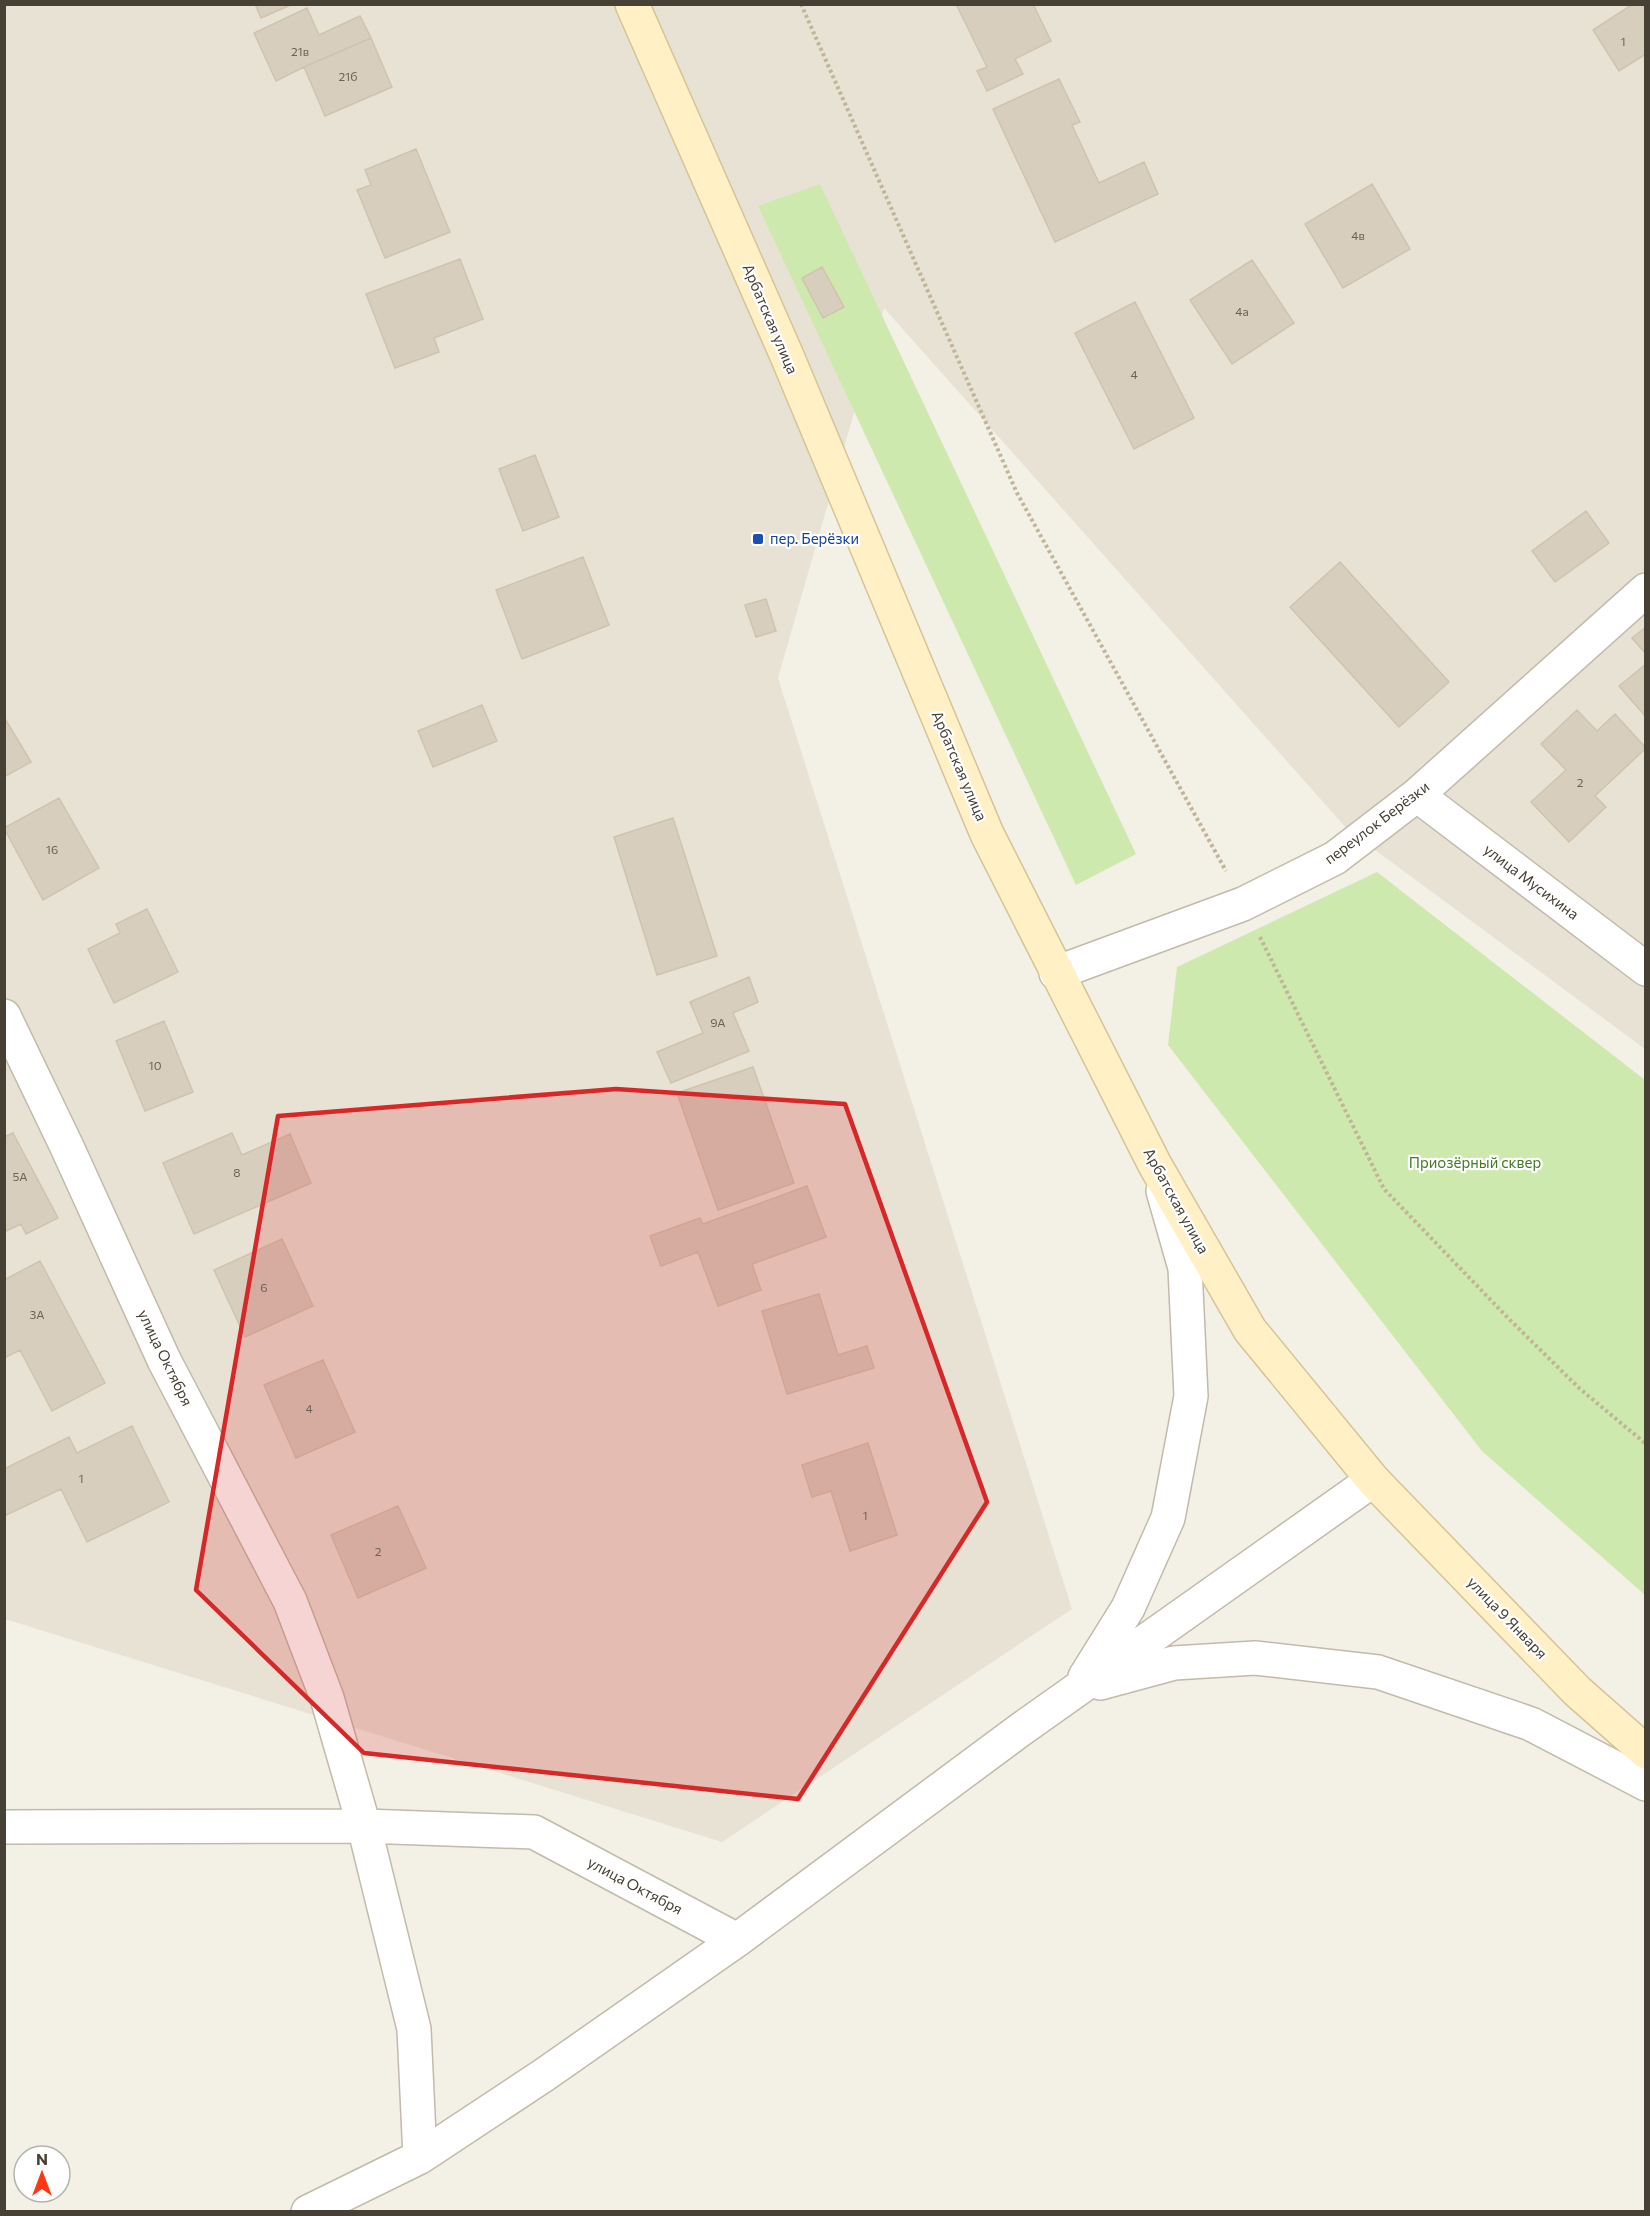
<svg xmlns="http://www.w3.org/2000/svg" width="1650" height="2216" font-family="Commissioner,sans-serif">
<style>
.residential{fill:#e8e2d4}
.green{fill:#cee9ae}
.building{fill:#d8cebe;stroke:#d0c3ae;stroke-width:1.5}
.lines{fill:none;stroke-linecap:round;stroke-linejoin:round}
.street-casing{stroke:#c2baab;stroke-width:36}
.secondary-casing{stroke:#d5c495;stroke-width:36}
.path{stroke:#c1b499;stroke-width:4;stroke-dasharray:3 3;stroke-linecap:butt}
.street{stroke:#fff;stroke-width:33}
.secondary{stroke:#fff1c5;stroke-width:33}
.marked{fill:#d62828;fill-opacity:0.2;stroke:#d62828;stroke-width:4.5;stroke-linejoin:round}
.transit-dot{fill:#1a4fb4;stroke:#fff;stroke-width:2}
.labels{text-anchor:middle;stroke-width:4.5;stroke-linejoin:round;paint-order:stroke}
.number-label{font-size:12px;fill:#6a6457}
.street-label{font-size:15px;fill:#464035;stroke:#fff}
.transit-label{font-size:15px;fill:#164399;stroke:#fff;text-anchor:start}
.park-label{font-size:15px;fill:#457a27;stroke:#fff}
</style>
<rect width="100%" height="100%" fill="#f3f0e6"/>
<path class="residential" d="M4 5H1645V1049L1348 830 884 308 778 678 1072 1609 722 1842 5 1619Z"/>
<path class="green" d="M820 184 1136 854 1076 885 758 206Z
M1377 872 1645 1080V1595L1482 1451 1168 1045 1177 967Z"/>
<path class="building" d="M255 4H293L261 18Z
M956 4H1033L1051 41 1015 59 1023 74 987 91 977 71 987 67Z
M1633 4H1646V54L1619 71 1593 30Z
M307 8 319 35 360 16 371 38 304 67 276 81 254 33Z
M371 38 392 87 325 116 304 67Z
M1059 79 1080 122 1072 125 1099 183 1144 162 1158 194 1055 242 993 109Z
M416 149 450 232 385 258 357 190 371 185 365 170Z
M1372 184 1410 249 1343 288 1305 224Z
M460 259 483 319 434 338 439 352 395 368 366 294Z
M1252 260 1294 323 1232 364 1190 300Z
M822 267 844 307 823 318 802 278Z
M1135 302 1194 418 1134 449 1075 333Z
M535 455 559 517 523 531 499 469Z
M1586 511 1609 543 1555 582 1532 551Z
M583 557 609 625 522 659 496 590Z
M1340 562 1449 682 1399 727 1290 607Z
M766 599 776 631 756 637 745 605Z
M1646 627V654L1632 638Z
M1646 664V717L1619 686Z
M482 705 497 741 433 767 418 731Z
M1577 710 1597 731 1615 714 1646 748 1595 796 1606 807 1569 842 1531 802 1566 770 1541 744Z
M4 717 31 762 4 777Z
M59 798 99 868 43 900 4 828Z
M673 818 717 956 657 975 614 837Z
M147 909 178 972 114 1003 88 949 120 933 116 924Z
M749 977 758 1002 733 1013 749 1051 671 1083 657 1052 703 1033 690 1002Z
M164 1021 193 1092 145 1111 116 1041Z
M753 1067 794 1183 718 1210 677 1093Z
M13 1133 58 1218 26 1234 21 1224 4 1232V1137Z
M232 1133 242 1155 290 1134 311 1183 194 1234 163 1163Z
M807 1186 826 1237 752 1264 761 1290 718 1306 698 1252 661 1266 650 1236 700 1218 703 1224Z
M282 1239 313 1306 245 1337 214 1270Z
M40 1261 105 1383 52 1411 20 1350 4 1358V1280Z
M819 1294 838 1355 867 1346 874 1368 787 1394 762 1311Z
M323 1360 355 1432 296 1458 264 1385Z
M132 1426 169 1502 87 1542 61 1489 4 1516V1469L69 1437 77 1453Z
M868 1443 897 1535 850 1551 831 1491 812 1497 802 1465Z
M398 1506 426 1568 358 1598 331 1535Z"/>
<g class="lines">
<defs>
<path id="street" d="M1417 795 1646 969
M1056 973 1243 904 1335 858 1417 795 1646 590
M4 1016 67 1147 164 1360 290 1601 327 1698 364 1826 414 2029 420 2157
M1085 1677 1128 1608 1168 1518 1191 1396 1185 1268 1163 1191
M1100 1683 1174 1663 1255 1658 1378 1672 1531 1724 1646 1784
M4 1827 364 1826 534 1832 737 1940
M308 2212 420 2157 544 2075 737 1940 1020 1730 1373 1480"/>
<path id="secondary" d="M632 4 787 356 987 834 1155 1165 1250 1330 1373 1480 1577 1691 1646 1752"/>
</defs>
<use href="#street" class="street-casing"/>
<use href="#secondary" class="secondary-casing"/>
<path class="path" d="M801 4 1017 493 1226 871
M1260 937 1384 1189 1508 1318 1579 1388 1646 1444"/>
<use href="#street" class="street"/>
<use href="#secondary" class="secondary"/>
</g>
<path class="marked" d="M616 1089 845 1104 987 1502 798 1799 364 1753 196 1590 278 1116Z"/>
<rect class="transit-dot" x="752" y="533" width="12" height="12" rx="3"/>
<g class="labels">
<g class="number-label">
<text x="1623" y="46">1</text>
<text x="300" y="56">21в</text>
<text x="348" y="81">21б</text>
<text x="1358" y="240">4в</text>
<text x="1242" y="316">4а</text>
<text x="1134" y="379">4</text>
<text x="1580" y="787">2</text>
<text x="52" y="854">16</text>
<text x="718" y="1027">9А</text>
<text x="155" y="1070">10</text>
<text x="237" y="1177">8</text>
<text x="20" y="1181">5А</text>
<text x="264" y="1292">6</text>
<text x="37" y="1319">3А</text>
<text x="309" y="1413">4</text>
<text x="81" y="1483">1</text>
<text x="865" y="1520">1</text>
<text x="378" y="1556">2</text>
</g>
<g class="street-label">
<text transform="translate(770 319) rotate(67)" y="5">Арбатская улица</text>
<text transform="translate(959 766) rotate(67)" y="5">Арбатская улица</text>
<text transform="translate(1377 823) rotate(-37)" y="5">переулок Берёзки</text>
<text transform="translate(1531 882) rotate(37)" y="5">улица Мусихина</text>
<text transform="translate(1176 1201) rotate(61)" y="5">Арбатская улица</text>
<text transform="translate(165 1358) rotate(64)" y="5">улица Октября</text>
<text transform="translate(1507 1618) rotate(46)" y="5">улица 9 Января</text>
<text transform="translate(635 1886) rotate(28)" y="5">улица Октября</text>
</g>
<g class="transit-label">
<text x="770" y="544">пер. Берёзки</text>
</g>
<g class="park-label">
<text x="1475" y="1168">Приозёрный сквер</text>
</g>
</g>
<rect width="1650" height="2216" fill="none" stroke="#464035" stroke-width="12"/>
<g transform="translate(42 2174)"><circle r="28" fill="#ffffff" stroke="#b5b3ae" stroke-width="1.5"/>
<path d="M0-4.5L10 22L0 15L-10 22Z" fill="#ff3712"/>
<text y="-9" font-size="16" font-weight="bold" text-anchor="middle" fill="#464035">N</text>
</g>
</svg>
